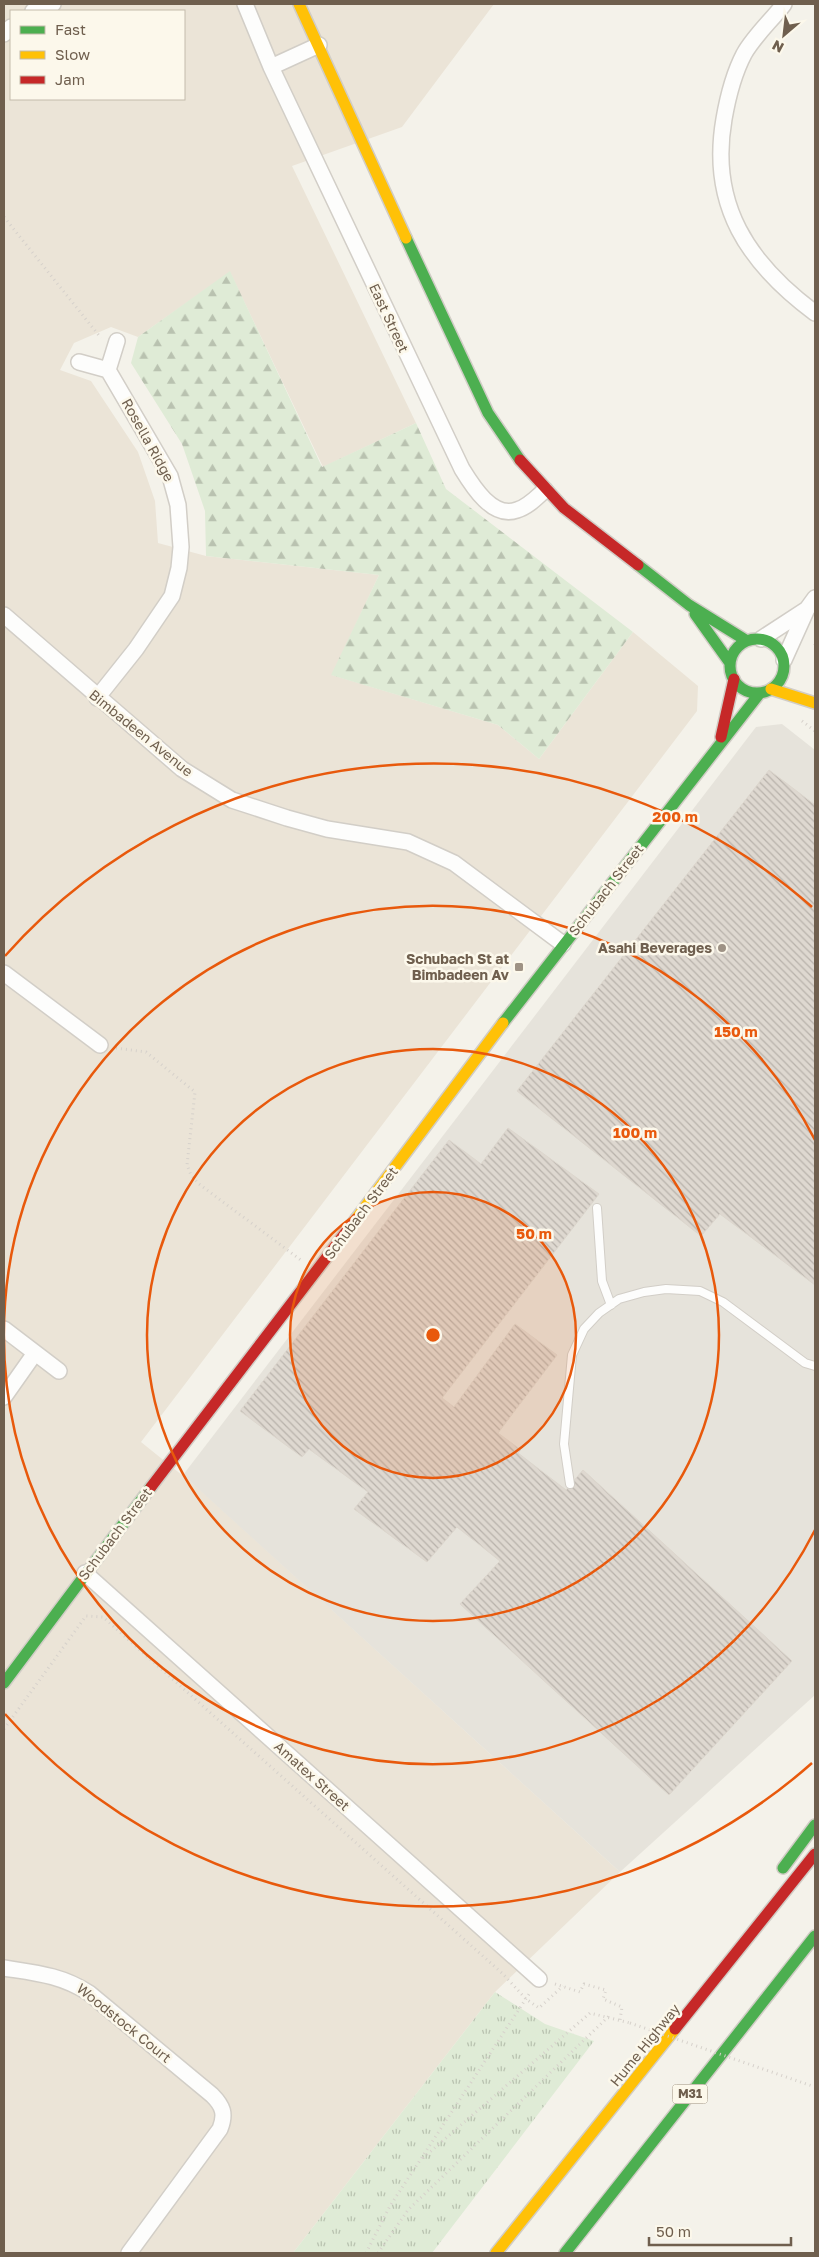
<svg xmlns="http://www.w3.org/2000/svg" width="819" height="2257" font-family="'Golos Text',sans-serif">
<style>
.residential{fill:#ebe4d7;fill-rule:evenodd}
.industrial{fill:#e6e3db}
.grass{fill:url(#grass-tufts)}
.forest{fill:url(#forest-firs)}
.building{fill:url(#building-back-hatch);stroke:#dcd6cd}
.lines{fill:none;stroke-linecap:round;stroke-linejoin:round}
.lane-casing{stroke:#d2cec7;stroke-width:10}
.street-casing{stroke:#d2cec7;stroke-width:18}
.fast-casing{stroke:#d1cdc6;stroke-width:14}
.slow-casing{stroke:#d1cdc6;stroke-width:14}
.jam-casing{stroke:#d1cdc6;stroke-width:14}
.path{stroke:#d6d1cb;stroke-width:3;stroke-dasharray:1 4;stroke-linecap:butt}
.lane{stroke:#fdfdfc;stroke-width:8}
.street{stroke:#fdfdfc;stroke-width:15}
.fast{stroke:#4caf50;stroke-width:11}
.slow{stroke:#ffc107;stroke-width:11}
.jam{stroke:#c62828;stroke-width:11}
.path-bridge{stroke:#d6d1cb;stroke-width:3;stroke-dasharray:1 4;stroke-linecap:butt}
.ring{fill:none;stroke:#e8590c;stroke-width:2.5}
.poi-dot{fill:#9e9285;stroke:#fcf8eb;stroke-width:2}
.labels{text-anchor:middle;stroke-width:5;stroke-linejoin:round;paint-order:stroke}
.shield{fill:#fcf8eb;stroke:#998d7d;stroke-width:1}
.shield-label{font-size:12px;font-weight:bold;fill:#6f5f4e}
.street-label{font-size:14px;fill:#6f5f4e;stroke:#fcf8eb}
.poi-label{font-size:14px;font-weight:bold;fill:#6f5f4e;stroke:#fcf8eb;text-anchor:end}
.centre{fill:#e8590c;stroke:#fcf8eb;stroke-width:2.5}
.ring-label{font-size:15px;text-anchor:middle;font-weight:bold;fill:#e8590c;stroke:#fcf8eb;stroke-width:5;stroke-linejoin:round;paint-order:stroke}
</style>
<defs>
<pattern id="grass-tufts" width="24" height="20" patternUnits="userSpaceOnUse" patternTransform="scale(1.25)"><rect width="24" height="20" fill="#dfebd6"/><path d="M3 7l-1-3M5 7V3M7 7l1-3M15 17l-1-3M17 17v-4M19 17l1-3" fill="none" stroke="#b9c2b0"/></pattern>
<pattern id="forest-firs" width="22" height="20" patternUnits="userSpaceOnUse" patternTransform="scale(1.25)"><rect width="22" height="20" fill="#dfebd6"/><path d="M5 1l3.5 6h-7zM16 11l3.5 6h-7z" fill="#b9c2b0"/></pattern>
<pattern id="building-back-hatch" width="6" height="6" patternUnits="userSpaceOnUse" patternTransform="scale(1.25)"><rect width="6" height="6" fill="#ded8d0"/><path d="M-1 5l2 2M0 0l6 6M5-1l2 2" fill="none" stroke="#b8b2ab"/></pattern>
</defs>
<rect width="100%" height="100%" fill="#f4f2ea"/>
<path class="residential" d="M4 4H494L402 127 292 166 416 423 323 467 230 272 138 337 111 327 74 343 60 370 91 381 138 452 155 501 158 543 206 556 379 575 332 675 498 725 539 759 633 632 698 686 697 711 141 1442 198 1488 620 1872 495 1992 293 2253H4ZM11 11H184V99H11Z"/>
<path class="industrial" d="M782 724 815 750V1695L620 1872 183 1475 756 727Z"/>
<path class="grass" d="M495 1992 545 2024 594 2041 432 2253H293Z"/>
<path class="forest" d="M230 271 322 467 416 423 446 489 633 632 539 759 498 725 331 675 379 575 206 556 205 511 182 444 131 363 138 337Z"/>
<path class="building" d="M769 770 815 805V1285L720 1214 701 1236 517 1091Z
M508 1128 599 1194 442 1398 454 1407 515 1324 557 1355 498 1433 521 1450 518 1453 566 1490 583 1470 792 1661 669 1795 460 1604 500 1561 457 1527 427 1562 354 1509 368 1492 309 1449 302 1457 240 1411 449 1140 481 1164Z"/>
<g class="lines">
<defs>
<path id="lane" d="M597 1208 602 1281 611 1305
M570 1484 564 1444 572 1355 584 1329 599 1313 619 1299 644 1292 666 1289 700 1291 723 1302 805 1363 815 1366"/>
<path id="street" d="M245 4 271 67 462 469C473 487 493 519 517 510 528 507 537 497 545 490
M784 4C772 20 754 36 744 54 733 75 728 96 724 119 709 205 748 263 815 313
M33 11 53 4
M4 34 11 27
M271 67 319 45
M79 362 108 370 170 476 178 505 181 547 179 568 172 596 136 649 97 698
M108 370 117 341
M4 615 182 769 232 800 287 818 327 829 408 842 454 863 563 944
M761 639 807 609
M784 660 807 609 815 598
M4 973 100 1045
M4 1329 59 1371
M4 1397 35 1353
M85 1573 539 1979
M4 1968C36 1973 61 1975 89 1993L212 2095C223 2106 226 2114 220 2129L129 2253"/>
<path id="fast" d="M406 238 488 413 520 460
M638 565 689 605 747 641
M695 614 730 663
M730 666a27 27 0 1 1 54 0a27 27 0 1 1-54 0Z
M503 1023 760 693
M4 1683 151 1487
M783 1868 815 1825
M565 2253 815 1936"/>
<path id="slow" d="M299 4 406 238
M771 689 815 703
M356 1219 503 1023
M496 2253 675 2029"/>
<path id="jam" d="M520 460 564 508 638 565
M721 737 734 679
M151 1487 356 1219
M675 2029 815 1854"/>
</defs>
<use href="#lane" class="lane-casing"/>
<use href="#street" class="street-casing"/>
<use href="#fast" class="fast-casing"/>
<use href="#slow" class="slow-casing"/>
<use href="#jam" class="jam-casing"/>
<path class="path" d="M4 217 101 338
M815 644V648
M802 721 815 731
M116 1048 146 1052 195 1092 187 1165 191 1175 199 1184 302 1261
M4 1729 86 1616 103 1617 503 1974 526 1999 539 2008 563 1986
M555 1984 580 1992 584 1984 606 1990 603 1999 622 2007 620 2020
M423 2158 590 2013 630 2023
M366 2253 390 2206 531 1991
M378 2253 408 2210 609 2016"/>
<use href="#lane" class="lane"/>
<use href="#street" class="street"/>
<use href="#fast" class="fast"/>
<use href="#slow" class="slow"/>
<use href="#jam" class="jam"/>
<path class="path-bridge" d="M630 2023 815 2087"/>
</g>
<circle cx="433" cy="1335" r="143" fill="#e8590c" fill-opacity=".12"/>
<g class="ring">
<circle cx="433" cy="1335" r="143"/>
<circle cx="433" cy="1335" r="286"/>
<path d="M815 1530A429 429 0 1 1 815 1140"/>
<path d="M812 1763A572 572 0 0 1 5 1714M5 956A572 572 0 0 1 812 907"/>
</g>
<g class="poi-dot">
<circle cx="722" cy="948" r="5"/>
<rect x="514" y="962" width="10" height="10" rx="2.5"/>
</g>
<g class="labels">
<rect class="shield" x="672.5" y="2084.5" width="35" height="19" rx="4"/>
<g class="shield-label">
<text x="690" y="2098">M31</text>
</g>
<g class="street-label">
<text transform="translate(389 318) rotate(65)" y="5">East Street</text>
<text transform="translate(148 440) rotate(61)" y="5">Rosella Ridge</text>
<text transform="translate(141 733) rotate(39)" y="5">Bimbadeen Avenue</text>
<text transform="translate(606 890) rotate(-52)" y="5">Schubach Street</text>
<text transform="translate(361 1213) rotate(-53)" y="5">Schubach Street</text>
<text transform="translate(115 1534) rotate(-53)" y="5">Schubach Street</text>
<text transform="translate(312 1776) rotate(42)" y="5">Amatex Street</text>
<text transform="translate(124 2023) rotate(39)" y="5">Woodstock Court</text>
<text transform="translate(645 2045) rotate(-51)" y="5">Hume Highway</text>
</g>
<g class="poi-label">
<text x="712" y="953">Asahi Beverages</text>
<text x="509" y="964">Schubach St at<tspan x="509" dy="16">Bimbadeen Av</tspan></text>
</g>
</g>
<circle cx="433" cy="1335" r="8" class="centre"/>
<g class="ring-label">
<text x="675" y="822">200 m</text>
<text x="736" y="1037">150 m</text>
<text x="635" y="1138">100 m</text>
<text x="534" y="1239">50 m</text>
</g>
<rect width="819" height="2257" fill="none" stroke="#6f5f4e" stroke-width="10"/>
<rect x="10" y="10" width="175" height="90" fill="#fcf8eb" stroke="#c4bbac"/>
<rect x="20" y="26" width="25" height="8" fill="#4caf50" stroke="#c4bbac"/>
<text x="55" y="35" font-size="15" fill="#6f5f4e">Fast</text>
<rect x="20" y="51" width="25" height="8" fill="#ffc107" stroke="#c4bbac"/>
<text x="55" y="60" font-size="15" fill="#6f5f4e">Slow</text>
<rect x="20" y="76" width="25" height="8" fill="#c62828" stroke="#c4bbac"/>
<text x="55" y="85" font-size="15" fill="#6f5f4e">Jam</text>
<g transform="translate(784 35) rotate(208)" stroke="#fcf8eb" stroke-width="4" paint-order="stroke">
<path d="M0-4L9 19L0 12L-9 19Z" fill="#6f5f4e"/>
<text y="-8" font-size="14" font-weight="bold" text-anchor="middle" fill="#6f5f4e">N</text>
</g>
<path d="M649 2237v8h142v-8" fill="none" stroke="#6f5f4e" stroke-width="2.5"/>
<text x="656" y="2237" font-size="15" fill="#6f5f4e" stroke="#fcf8eb" stroke-width="4" paint-order="stroke">50 m</text>
</svg>
